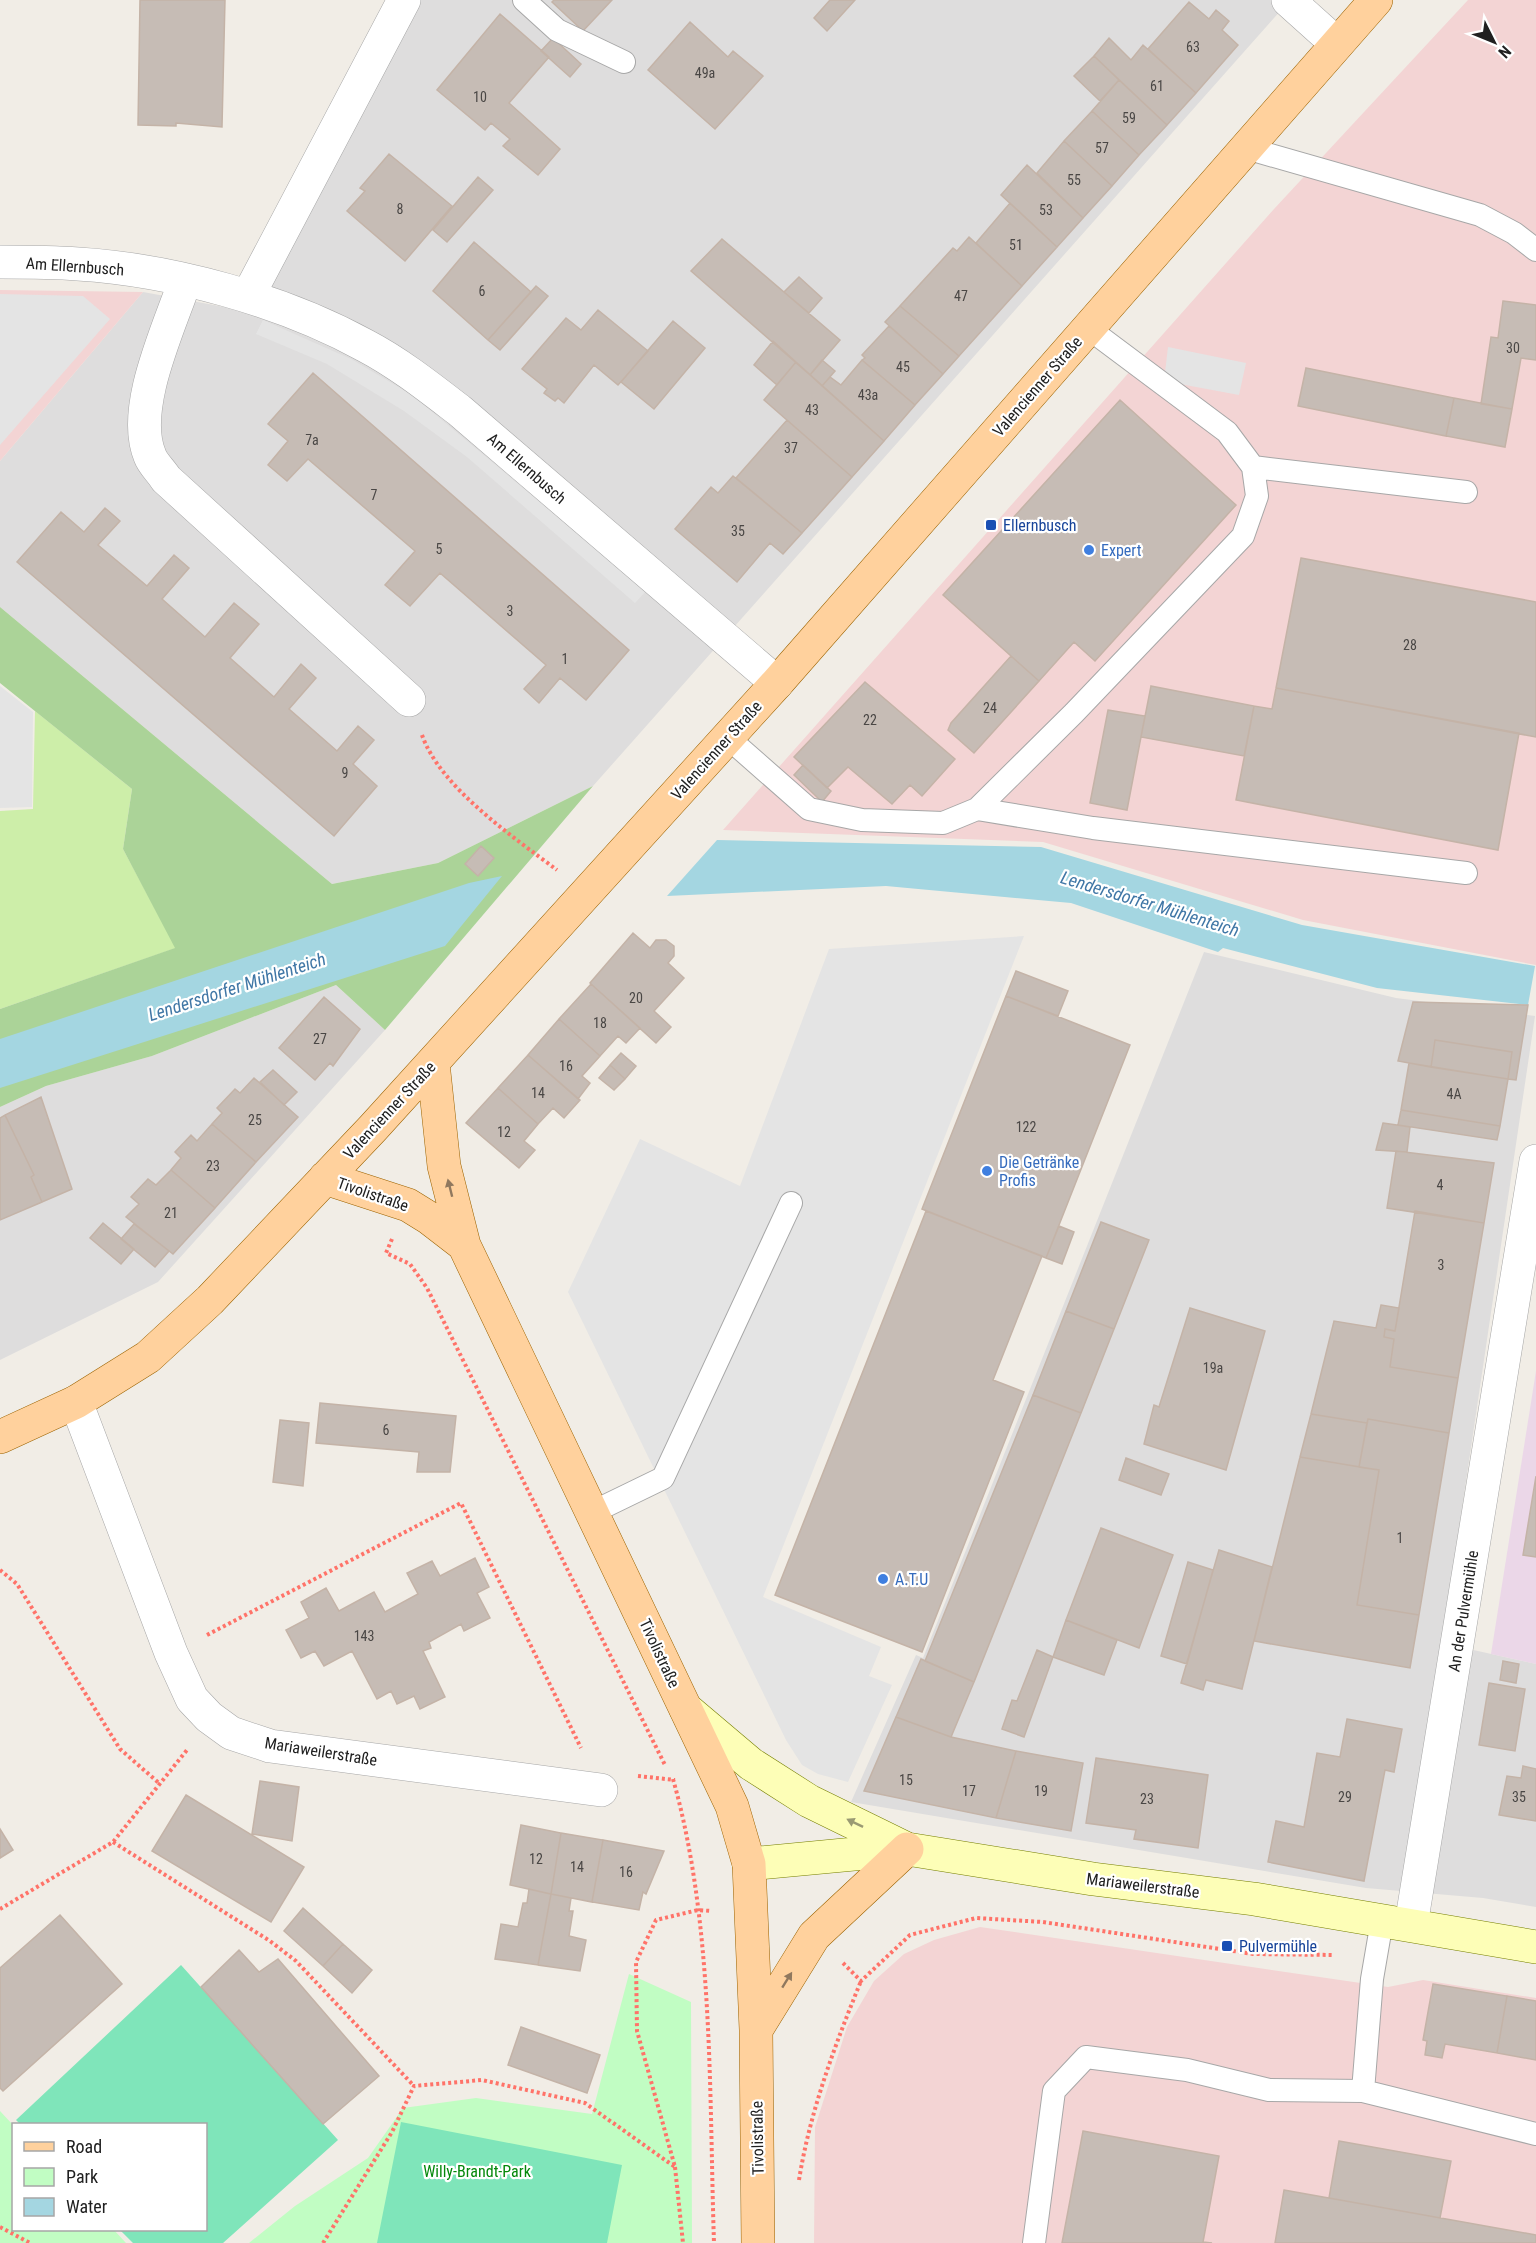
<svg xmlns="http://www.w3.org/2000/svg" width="1536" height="2243" font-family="'Roboto Condensed',sans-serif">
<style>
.residential{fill:#dedddd}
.commercial{fill:#f3d4d4}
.industrial{fill:#ebd7e8}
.grass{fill:#cdeea9}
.forest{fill:#abd398}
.park{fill:#c1fdc3}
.pitch{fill:#7fe5ba}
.parking{fill:#e4e4e4}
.water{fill:#a4d6e1}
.building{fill:#c6bcb5;stroke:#c4b3a7;stroke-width:1.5}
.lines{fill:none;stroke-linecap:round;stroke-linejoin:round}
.service-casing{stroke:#a7a7a7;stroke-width:24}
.minor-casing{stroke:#a7a7a7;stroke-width:34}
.secondary-casing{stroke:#757e00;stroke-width:34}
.primary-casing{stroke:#9c6300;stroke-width:34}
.path{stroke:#ff7369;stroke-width:4;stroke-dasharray:3 3;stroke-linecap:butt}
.service{stroke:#fff;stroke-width:22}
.minor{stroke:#fff;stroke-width:33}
.secondary{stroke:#fdfeb7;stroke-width:33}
.primary{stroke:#ffd19d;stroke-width:33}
.oneway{fill:#90785e}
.oneway2{fill:#9a9a73}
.transit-dot{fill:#1a4fb4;stroke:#fff;stroke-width:2}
.shop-dot{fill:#3f7fe0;stroke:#fff;stroke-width:2}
.labels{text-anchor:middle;stroke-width:4.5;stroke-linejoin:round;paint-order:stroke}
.number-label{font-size:14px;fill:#4a4745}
.street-label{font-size:16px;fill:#202020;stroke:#fff}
.transit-label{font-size:16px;fill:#164399;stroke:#fff;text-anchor:start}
.shop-label{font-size:16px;fill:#366cbe;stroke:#fff;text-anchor:start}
.park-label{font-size:16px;fill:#04880a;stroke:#fff}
.water-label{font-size:18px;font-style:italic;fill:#4077a6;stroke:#fff}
</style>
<rect width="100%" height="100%" fill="#f1ede6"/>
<path class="residential" d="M416 0H1290L593 786 438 863 332 884 0 607V461L143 292 252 312Z
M1204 952 1396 998 1535 1016 1442 1643 1536 1664V1907L1483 1898 1366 1888 851 1802 916 1655 923 1658Z
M336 985 385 1030 158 1282 0 1360V1107L46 1086 152 1056Z"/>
<path class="commercial" d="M1468 0H1536V965L1303 920 1043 842 723 830 1274 209Z
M0 290 143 292 0 461Z
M980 1927 1388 1987 1423 1980 1536 1998V2243H814L815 2127 847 2027 874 1981 904 1954 934 1940Z"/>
<path class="industrial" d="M1536 1371V1664L1491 1654Z"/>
<path class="grass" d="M35 711 132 789 123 849 176 948 0 1009V811L33 809Z"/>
<path class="forest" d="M0 607 332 884 438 863 593 786 385 1030 336 985 152 1056 46 1086 0 1107V1009L175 948 123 849 132 789 0 683Z"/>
<path class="park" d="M629 1974 691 2002 692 2243H249L295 2206 368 2158 403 2108 476 2098 592 2114Z
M0 2111 13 2125 14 2230H114L126 2243H0Z"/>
<path class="pitch" d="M181 1965 338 2140 223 2243H133L120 2230H206V2124H20L16 2120Z
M401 2122 622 2165 607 2243H377Z"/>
<path class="parking" d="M0 294 83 296 110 319 0 445Z
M263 320 351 359 412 395 646 591 635 603 467 457 404 411 327 364 256 334Z
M1168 347 1246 363 1239 395 1164 381Z
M0 686 33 712 32 807 0 808Z
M1024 936 763 1597 881 1647 869 1676 892 1685 848 1782 818 1774 802 1765 786 1740 568 1292 640 1139 740 1186 829 949Z"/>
<path class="water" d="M717 840 1041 847 1302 925 1535 966 1528 1005 1377 988 1223 948 1218 952 1071 903 886 886 667 896Z
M502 876 445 946 0 1088V1039L469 883Z"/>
<path class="building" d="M140 0H225L222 127 176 123V126L138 125Z
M554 0H612L583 31 552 2Z
M830 0H855L827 31 814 18Z
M1189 2 1209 19 1216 10 1229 21 1222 30 1238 45 1196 93 1148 49Z
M500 14 549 57 509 103 560 149 538 175 503 146 510 139 491 123 485 130 437 90Z
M690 22 728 57 733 51 763 76 715 129 648 70Z
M553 38 581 64 570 77 541 51Z
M1109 38 1131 60 1143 45 1196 93 1167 125 1094 56Z
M1094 56 1119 80 1100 101 1074 76Z
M1119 80 1167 125 1139 155 1092 111Z
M1092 111 1139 155 1112 186 1064 141Z
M1064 141 1112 186 1083 218 1037 173Z
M389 154 452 206 405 261 347 211 365 191 360 188Z
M1027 165 1083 218 1057 247 1001 195Z
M478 177 493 190 447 242 433 230Z
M1010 203 1057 247 1022 286 976 243Z
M969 237 1022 286 959 356 900 306 953 248 957 251Z
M722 239 840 340 810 375 691 271Z
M474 242 531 292 488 340 433 291Z
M799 277 822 298 809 313 784 292Z
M536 286 548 296 500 350 488 340Z
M1503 301 1536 305V360L1521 358 1512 409 1481 404 1491 337 1498 338Z
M900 306 959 356 943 374 885 322Z
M598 310 648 351 618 385 594 365 564 403 558 398 555 401 544 393 547 389 522 369 566 318 581 330Z
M673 321 705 348 654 409 621 382Z
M889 326 943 374 915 405 862 360 865 358 862 355Z
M773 341 796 362 777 385 754 365Z
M822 360 835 371 822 386 810 375Z
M862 360 915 405 884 441 822 386 830 377 841 385Z
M796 362 884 441 852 477 764 400Z
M1306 368 1454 398 1446 436 1298 406Z
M313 373 629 650 586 700 560 678 539 703 524 689 546 665 440 573 410 606 385 585 415 551 308 459 287 481 268 465 288 441 268 424Z
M1454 398 1512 409 1505 447 1446 436Z
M1120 400 1236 505 1095 661 1074 642 1039 681 943 595Z
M787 420 852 477 802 533 736 478Z
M733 476 802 533 783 554 770 543 737 582 675 529 711 487 718 493Z
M105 508 120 521 98 545 147 586 174 555 189 568 162 599 205 637 234 603 259 624 230 658 274 697 301 664 316 678 289 709 337 751 358 726 374 740 353 764 377 786 334 836 17 562 61 512 84 532Z
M1301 558 1536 602V737L1276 688Z
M1011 656 1039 681 974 753 948 730 951 723Z
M865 682 955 759 922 796 910 785 892 804 848 767 827 788 794 757Z
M1151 686 1254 706 1244 756 1141 737Z
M1276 688 1519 733 1498 850 1236 800 1254 706 1272 709Z
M1108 710 1145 716 1127 810 1090 803Z
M803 765 831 791 822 802 794 775Z
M481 846 494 858 478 876 465 864Z
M633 933 650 948 656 940H666L674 946V956L668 963 684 978 654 1011 671 1027 656 1043 590 983Z
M1016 971 1068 991 1058 1016 1006 996Z
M591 984 640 1028 626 1043 618 1036 600 1056 559 1019Z
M1006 996 1130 1045 1046 1258 922 1209Z
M324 997 360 1029 333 1066 330 1063 315 1080 279 1048Z
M1413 1002 1528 1005 1516 1080 1508 1079 1512 1052 1435 1040 1431 1067 1398 1061Z
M559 1019 600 1056 582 1076 590 1083 578 1099 528 1055Z
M1435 1040 1512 1052 1508 1079 1431 1067Z
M621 1053 636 1066 625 1079 610 1065Z
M528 1055 580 1100 564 1118 553 1108 538 1124 498 1088Z
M1409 1063 1508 1079 1500 1126 1401 1110Z
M610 1065 625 1079 614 1090 599 1078Z
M273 1070 297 1092 284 1105 260 1082Z
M254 1078 298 1117 256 1162 212 1124 222 1113 217 1108 235 1089 240 1093Z
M498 1088 538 1124 524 1141 535 1150 519 1168 466 1123Z
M41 1097 72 1189 42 1202 31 1177 34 1175 5 1115Z
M1401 1110 1500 1126 1497 1140 1398 1125Z
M5 1115 34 1175 31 1177 42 1202 0 1220V1118Z
M1383 1123 1410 1127 1407 1152 1376 1150Z
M212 1124 256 1162 215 1208 171 1170 181 1158 175 1152 191 1135 197 1141Z
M1396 1151 1494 1163 1484 1223 1387 1208Z
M171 1170 215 1208 173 1254 126 1217 139 1204 131 1197 148 1179 156 1185Z
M926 1211 1042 1256 993 1380 1024 1392 922 1652 775 1595Z
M1415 1211 1484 1223 1458 1378 1390 1367 1394 1339 1384 1337 1385 1329 1395 1331Z
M1101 1222 1149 1240 1114 1329 1066 1311Z
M103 1223 134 1249 121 1264 90 1238Z
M134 1224 169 1251 155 1267 121 1239Z
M1059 1226 1074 1232 1062 1264 1046 1258Z
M1381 1305 1399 1308 1395 1331 1385 1329 1384 1337 1394 1339 1390 1367 1458 1378 1449 1433 1368 1419 1367 1423 1311 1414 1334 1321 1376 1328Z
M1190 1308 1265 1331 1226 1470 1144 1444 1154 1405 1159 1407Z
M1066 1311 1114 1329 1081 1413 1033 1395Z
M1033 1395 1081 1413 974 1682 925 1661Z
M320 1403 456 1416 450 1472H417L419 1452 316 1443Z
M1311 1414 1367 1423 1359 1467 1300 1457Z
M1368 1419 1449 1433 1419 1615 1357 1605 1379 1470 1359 1467Z
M280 1420 309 1423 303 1486 273 1482Z
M1300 1457 1379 1470 1357 1605 1419 1615 1410 1668 1254 1641Z
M1126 1458 1169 1474 1161 1495 1119 1480Z
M1536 1476V1557L1523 1555Z
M1101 1528 1173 1555 1139 1648 1066 1620Z
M1219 1550 1272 1567 1242 1689 1206 1680 1203 1690 1181 1683Z
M475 1558 489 1587 477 1593 490 1618 464 1631 461 1624 429 1642 431 1648 423 1651 445 1697 420 1709 414 1696 397 1704 391 1691 377 1699 352 1651 324 1666 315 1651 301 1658 286 1630 309 1618 301 1602 326 1588 339 1611 374 1592 385 1612 418 1594 407 1573 432 1561 440 1576Z
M1188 1562 1213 1570 1187 1664 1161 1656Z
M1066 1620 1117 1640 1104 1675 1053 1657Z
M1037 1650 1053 1657 1024 1737 1002 1729 1012 1700 1017 1701Z
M921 1659 974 1682 951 1737 896 1717Z
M1503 1661 1519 1664 1516 1683 1500 1680Z
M1489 1683 1525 1689 1515 1751 1479 1745Z
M896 1717 951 1737 1016 1751 996 1818 864 1791Z
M1347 1719 1402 1729 1394 1772 1385 1770 1364 1881 1268 1862 1276 1821 1304 1827 1317 1753 1340 1757Z
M1016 1751 1083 1763 1071 1831 996 1818Z
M1096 1758 1208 1775 1198 1848 1134 1839 1136 1830 1086 1823Z
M1523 1766 1536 1769V1821L1499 1815 1507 1776 1521 1778Z
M260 1781 299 1787 292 1841 252 1834Z
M186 1795 304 1867 271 1922 152 1851Z
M521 1825 561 1833 551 1894 510 1885Z
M0 1829 13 1850 0 1858Z
M561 1833 603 1840 592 1902 551 1894Z
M603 1840 664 1851 646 1894 643 1892 639 1910 592 1902Z
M529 1889 551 1894 538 1965 495 1959 501 1924 518 1927 523 1903H527Z
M551 1894 571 1898 569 1911H573L569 1936 586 1940 580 1971 538 1965Z
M303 1908 343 1944 323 1966 284 1931Z
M60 1915 122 1984 3 2091 0 2088V1968Z
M343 1944 372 1970 352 1993 323 1966Z
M239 1950 259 1972 278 1959 379 2076 323 2124 201 1987Z
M1433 1984 1507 1996 1497 2053 1445 2044 1442 2058 1425 2055 1427 2041 1423 2040Z
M1507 1996 1536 2001V2060L1497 2053Z
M521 2027 600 2055 587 2093 508 2065Z
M1083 2131 1219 2156 1203 2242 1212 2243H1062Z
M1339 2141 1451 2161 1440 2218 1329 2198Z
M1284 2190 1536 2235V2243H1275Z"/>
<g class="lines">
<defs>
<path id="service" d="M524 0 557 30 624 62
M1246 148 1480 215 1514 233 1536 250
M1253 467 1466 492
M727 737 809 809 862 820 943 823 977 809 1074 713 1243 536 1257 496 1253 467 1227 432 1088 328
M977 809 1093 828 1466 873
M593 1512 663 1478 791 1203
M1382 1921 1372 1979 1363 2091 1536 2134
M1034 2243 1054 2091 1086 2057 1187 2070 1269 2090 1363 2091"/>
<path id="minor" d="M1288 0 1337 44
M0 262C26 262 52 262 78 264 173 270 282 300 366 346 400 364 430 388 460 411L777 683
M185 281C169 328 130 409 150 456 153 464 161 471 166 479L409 700
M248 296 404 0
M76 1402 171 1653 192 1699 209 1717 231 1733 270 1746 601 1790
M1411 1925 1536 1161"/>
<path id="secondary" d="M686 1709 751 1764 809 1801 907 1849
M749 1864 907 1849 1093 1879 1254 1899 1536 1947"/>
<path id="primary" d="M433 1063 444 1166 464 1245
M325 1178 408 1205 429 1218 464 1245 732 1806 749 1864 756 2030 758 2243
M0 1437 76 1402 148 1357 210 1300 373 1128 777 683 1376 0
M756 2030 814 1936 907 1849"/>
</defs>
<use href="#service" class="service-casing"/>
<use href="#minor" class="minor-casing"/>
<use href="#secondary" class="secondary-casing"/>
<use href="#primary" class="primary-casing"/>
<path class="path" d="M422 735C440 787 513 837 557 870
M392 1239 386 1253 410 1264 427 1288 665 1765
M0 1570 17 1584 120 1749 160 1784
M207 1635 461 1503 581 1748
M638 1776 675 1780
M673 1779C714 1924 709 2093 714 2243
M113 1842 270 1941 296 1961 414 2086
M0 1909 113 1842 187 1750
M843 1963 861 1981 910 1935 976 1918 1043 1922 1253 1954 1333 1955
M675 2167 683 2243
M799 2180C810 2111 835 2045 861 1981
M0 2227 30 2243
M323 2243 392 2132 414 2086 482 2080 585 2103 675 2167 637 2031 636 1962 656 1920 698 1910 711 1911"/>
<use href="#service" class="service"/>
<use href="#minor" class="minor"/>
<use href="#secondary" class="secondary"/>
<use href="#primary" class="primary"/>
</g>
<defs><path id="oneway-solid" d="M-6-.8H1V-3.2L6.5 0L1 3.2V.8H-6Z" transform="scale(1.5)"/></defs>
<g class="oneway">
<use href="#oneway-solid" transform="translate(450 1188) rotate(-104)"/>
<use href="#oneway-solid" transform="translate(787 1980) rotate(-58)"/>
</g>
<use class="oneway2" href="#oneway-solid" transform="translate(855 1823) rotate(-154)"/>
<g class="transit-dot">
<rect x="985" y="519" width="12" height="12" rx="3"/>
<rect x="1221" y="1940" width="12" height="12" rx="3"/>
</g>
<g class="shop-dot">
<circle cx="1089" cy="550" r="6"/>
<circle cx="987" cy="1171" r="6"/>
<circle cx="883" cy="1579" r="6"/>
</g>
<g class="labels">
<g class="number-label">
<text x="1193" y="52">63</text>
<text x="705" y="78">49a</text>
<text x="1157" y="91">61</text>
<text x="480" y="102">10</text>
<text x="1129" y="123">59</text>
<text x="1102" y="153">57</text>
<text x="1074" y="185">55</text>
<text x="400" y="214">8</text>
<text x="1046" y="215">53</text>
<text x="1016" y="250">51</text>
<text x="482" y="296">6</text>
<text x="961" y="301">47</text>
<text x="1513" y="353">30</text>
<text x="903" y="372">45</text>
<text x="868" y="400">43a</text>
<text x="812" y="415">43</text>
<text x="312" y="445">7a</text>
<text x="791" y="453">37</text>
<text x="374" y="500">7</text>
<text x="738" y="536">35</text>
<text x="439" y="554">5</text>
<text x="510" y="616">3</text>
<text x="1410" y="650">28</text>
<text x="565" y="664">1</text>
<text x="990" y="713">24</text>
<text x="870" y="725">22</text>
<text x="345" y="778">9</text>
<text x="636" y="1003">20</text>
<text x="600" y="1028">18</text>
<text x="320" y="1044">27</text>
<text x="566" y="1071">16</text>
<text x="538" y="1098">14</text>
<text x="1454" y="1099">4A</text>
<text x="255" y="1125">25</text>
<text x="1026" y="1132">122</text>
<text x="504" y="1137">12</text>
<text x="213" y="1171">23</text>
<text x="1440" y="1190">4</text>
<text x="171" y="1218">21</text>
<text x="1441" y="1270">3</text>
<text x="1213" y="1373">19a</text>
<text x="386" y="1435">6</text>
<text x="1400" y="1543">1</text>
<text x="364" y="1641">143</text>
<text x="906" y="1785">15</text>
<text x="969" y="1796">17</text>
<text x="1041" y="1796">19</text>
<text x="1345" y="1802">29</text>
<text x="1519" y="1802">35</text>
<text x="1147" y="1804">23</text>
<text x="536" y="1864">12</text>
<text x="577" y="1872">14</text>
<text x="626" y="1877">16</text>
</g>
<g class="street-label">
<text transform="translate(75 266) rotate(4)" y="6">Am Ellernbusch</text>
<text transform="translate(1037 386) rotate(-49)" y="6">Valencienner Straße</text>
<text transform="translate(527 468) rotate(41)" y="6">Am Ellernbusch</text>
<text transform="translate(716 750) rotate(-48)" y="6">Valencienner Straße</text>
<text transform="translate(389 1110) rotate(-47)" y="6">Valencienner Straße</text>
<text transform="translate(373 1194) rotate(19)" y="6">Tivolistraße</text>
<text transform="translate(1463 1611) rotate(-81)" y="6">An der Pulvermühle</text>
<text transform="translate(660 1653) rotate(65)" y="6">Tivolistraße</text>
<text transform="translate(321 1751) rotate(9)" y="6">Mariaweilerstraße</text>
<text transform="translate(1143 1885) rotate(7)" y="6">Mariaweilerstraße</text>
<text transform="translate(757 2138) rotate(-91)" y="6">Tivolistraße</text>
</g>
<g class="transit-label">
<text x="1003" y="531">Ellernbusch</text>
<text x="1239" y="1952">Pulvermühle</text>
</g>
<g class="shop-label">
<text x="1101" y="556">Expert</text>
<text x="999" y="1168">Die Getränke<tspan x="999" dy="18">Profis</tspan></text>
<text x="895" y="1585">A.T.U</text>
</g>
<g class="park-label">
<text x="477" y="2177">Willy-Brandt-Park</text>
</g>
<g class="water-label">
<text transform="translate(1150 904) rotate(17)" y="6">Lendersdorfer Mühlenteich</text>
<text transform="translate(237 987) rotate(-18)" y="6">Lendersdorfer Mühlenteich</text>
</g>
</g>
<rect x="12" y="2123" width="195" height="108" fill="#ffffff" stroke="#a6a6a6" stroke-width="1.5"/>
<rect x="24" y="2142" width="30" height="9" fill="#ffd19d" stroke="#a6a6a6" stroke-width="1.5"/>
<text x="66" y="2153" font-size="18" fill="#202020">Road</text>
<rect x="24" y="2168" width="30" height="18" fill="#c1fdc3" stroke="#a6a6a6" stroke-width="1.5"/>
<text x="66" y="2183" font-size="18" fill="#202020">Park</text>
<rect x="24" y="2198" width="30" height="18" fill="#a4d6e1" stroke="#a6a6a6" stroke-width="1.5"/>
<text x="66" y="2213" font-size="18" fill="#202020">Water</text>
<g transform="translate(1494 42) rotate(133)" stroke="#ffffff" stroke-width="4.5" paint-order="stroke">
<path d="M0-4.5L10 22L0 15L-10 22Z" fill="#202020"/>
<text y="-9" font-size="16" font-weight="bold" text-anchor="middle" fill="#202020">N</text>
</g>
</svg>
